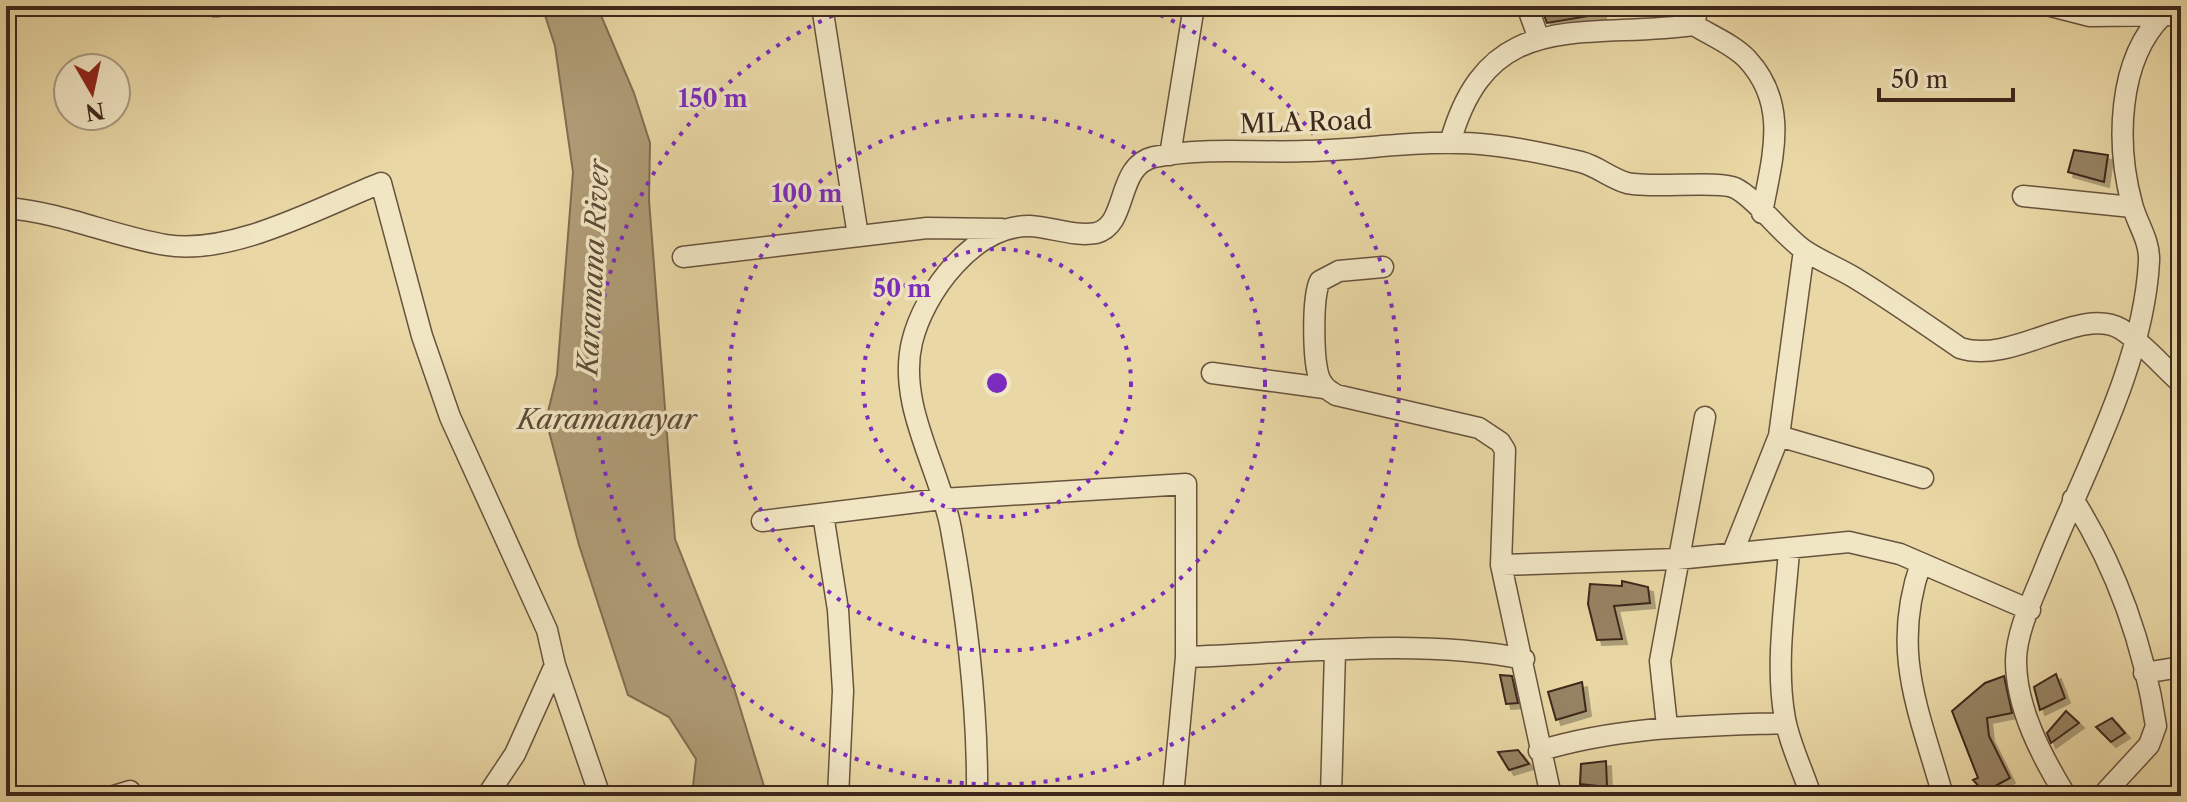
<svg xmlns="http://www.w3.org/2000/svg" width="2187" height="802" font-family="'Libre Caslon Text',serif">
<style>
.water{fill:#af9c76;stroke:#816d52;stroke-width:2}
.building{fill:#968363;stroke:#3d271c;stroke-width:2;filter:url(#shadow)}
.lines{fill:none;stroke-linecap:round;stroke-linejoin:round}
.minor-casing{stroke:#68533e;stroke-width:23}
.minor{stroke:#f1e6c4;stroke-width:20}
.ring{fill:none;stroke:#7b2cbf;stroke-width:4;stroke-dasharray:4 8}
.labels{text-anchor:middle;stroke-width:7;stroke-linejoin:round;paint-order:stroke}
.street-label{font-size:26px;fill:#3d271c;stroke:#f1e6c4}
.water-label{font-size:28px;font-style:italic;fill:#5f4a37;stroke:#f1e6c4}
.centre{fill:#7b2cbf;stroke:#f1e6c4;stroke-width:4}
.ring-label{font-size:24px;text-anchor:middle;font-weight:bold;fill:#7b2cbf;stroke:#f1e6c4;stroke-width:7;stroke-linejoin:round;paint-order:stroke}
</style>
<defs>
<filter id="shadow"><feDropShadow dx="5" dy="5" stdDeviation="0" flood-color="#0004"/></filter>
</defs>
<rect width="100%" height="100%" fill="#e9d8a5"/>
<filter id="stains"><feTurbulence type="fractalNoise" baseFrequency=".0025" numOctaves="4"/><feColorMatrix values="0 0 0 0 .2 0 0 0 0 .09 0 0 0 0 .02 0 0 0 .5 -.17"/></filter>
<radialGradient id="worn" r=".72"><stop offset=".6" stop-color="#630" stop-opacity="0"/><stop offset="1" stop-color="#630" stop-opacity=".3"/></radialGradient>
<path class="water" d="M542 6H597L634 93 650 143 649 200 675 539 734 688 767 796H692L696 759 669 717 628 695 579 545 546 420 557 375 573 172 555 46Z"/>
<path class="building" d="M1601 6V14L1547 23 1541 7Z
M2074 150 2108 155 2104 182 2068 172Z
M1622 581 1648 587 1650 603 1614 606 1622 639 1597 640 1588 604 1590 584 1622 586Z
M2056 674 2065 698 2040 710 2034 687Z
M1500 675 1512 676 1518 703 1506 704Z
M2004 676 2012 713 1987 718 1989 736 2010 778 1984 792 1973 780 1978 778 1952 711 1985 683Z
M1582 682 1586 711 1556 720 1548 692Z
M2066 711 2079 723 2051 743 2047 733Z
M2112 718 2125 733 2111 742 2096 727Z
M1518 750 1529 764 1509 770 1498 752Z
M1606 761 1607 787 1580 784 1581 764Z"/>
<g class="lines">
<defs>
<path id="minor" d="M215 6H217
M822 6 858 236
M1527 6 1539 39
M2051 6 2090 16 2181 15
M1694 25C1710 35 1734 45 1747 59 1790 105 1772 158 1762 213
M1450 143C1488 5 1583 40 1694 25L1698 6
M1170 155 1194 6
M2023 196 2132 207
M6 208C61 212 112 236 166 245 232 256 320 207 381 183L422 336 450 417 547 630 555 665 600 796
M683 257 927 228 1002 229
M1383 267 1339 271 1320 281C1312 297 1313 359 1319 377 1322 386 1328 390 1336 395L1479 428 1500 442 1505 450 1501 565 1551 796
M1212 373 1324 388
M1779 436 1923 478
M2073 499C2116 567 2144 646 2156 726L2149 745 2102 796
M823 514 838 610 843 691 838 796
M762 521 942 499 1186 484V657L1173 796
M1789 551C1785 606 1775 665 1785 719 1790 745 1803 771 1811 796
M1733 552 1779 436 1804 250
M1921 563C1890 652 1919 710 1943 796
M1501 565 1677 559 1849 542 1900 554 2030 610
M1186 657C1295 653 1418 638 1524 659
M2144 673 2181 667
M1667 726 1660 661 1705 417
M1539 751C1621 726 1701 726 1786 723
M114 796 130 791
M487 796 515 754 555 665
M977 796C978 707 967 617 951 529 940 468 897 406 912 342 924 292 974 225 1030 226 1051 227 1075 237 1096 233 1129 225 1115 166 1154 157 1203 147 1255 153 1305 151 1367 150 1428 138 1490 145 1519 148 1552 155 1581 162 1597 166 1610 178 1627 183 1652 189 1719 180 1735 188 1755 197 1782 235 1804 250 1820 261 1839 268 1855 278 1891 300 1925 324 1960 348 2013 365 2080 305 2121 329 2143 343 2162 366 2181 383
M1331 796 1335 651
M2066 796C2042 757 2016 708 2016 661 2016 630 2036 592 2047 563 2085 469 2144 363 2149 261 2150 240 2137 224 2132 204 2116 145 2117 60 2163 15"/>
</defs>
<use href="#minor" class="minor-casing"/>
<use href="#minor" class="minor"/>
</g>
<g class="ring">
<circle cx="997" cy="383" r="134"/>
<circle cx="997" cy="383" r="268"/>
<path d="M1138 6A402 402 0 1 1 856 6"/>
</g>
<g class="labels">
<g class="street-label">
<text transform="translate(1306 122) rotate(-2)" y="9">MLA Road</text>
</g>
<g class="water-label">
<text transform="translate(593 267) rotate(-87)" y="10">Karamana River</text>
<text x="607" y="429">Karamanayar</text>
</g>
</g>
<circle cx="997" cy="383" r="12" class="centre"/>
<g class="ring-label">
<text x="713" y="107">150 m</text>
<text x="807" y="202">100 m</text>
<text x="902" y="297">50 m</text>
</g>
<rect width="2187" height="802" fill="none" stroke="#e9d8a5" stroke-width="32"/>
<rect x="8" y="8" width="2171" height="786" fill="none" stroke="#3d271c" stroke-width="4"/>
<rect x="16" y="16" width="2155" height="770" fill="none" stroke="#3d271c" stroke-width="2"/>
<g transform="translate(92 92) rotate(171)"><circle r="38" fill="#f1e6c4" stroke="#a99a81" stroke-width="2"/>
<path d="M0-6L14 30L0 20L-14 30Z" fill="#8f2418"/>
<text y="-12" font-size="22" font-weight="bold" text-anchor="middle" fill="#3d271c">N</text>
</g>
<path d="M1879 88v12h134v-12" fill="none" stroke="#3d271c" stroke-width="4"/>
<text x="1891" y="88" font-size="24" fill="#3d271c" stroke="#f1e6c4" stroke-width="6" paint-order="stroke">50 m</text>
<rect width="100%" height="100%" filter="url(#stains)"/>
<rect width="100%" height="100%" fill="url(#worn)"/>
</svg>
